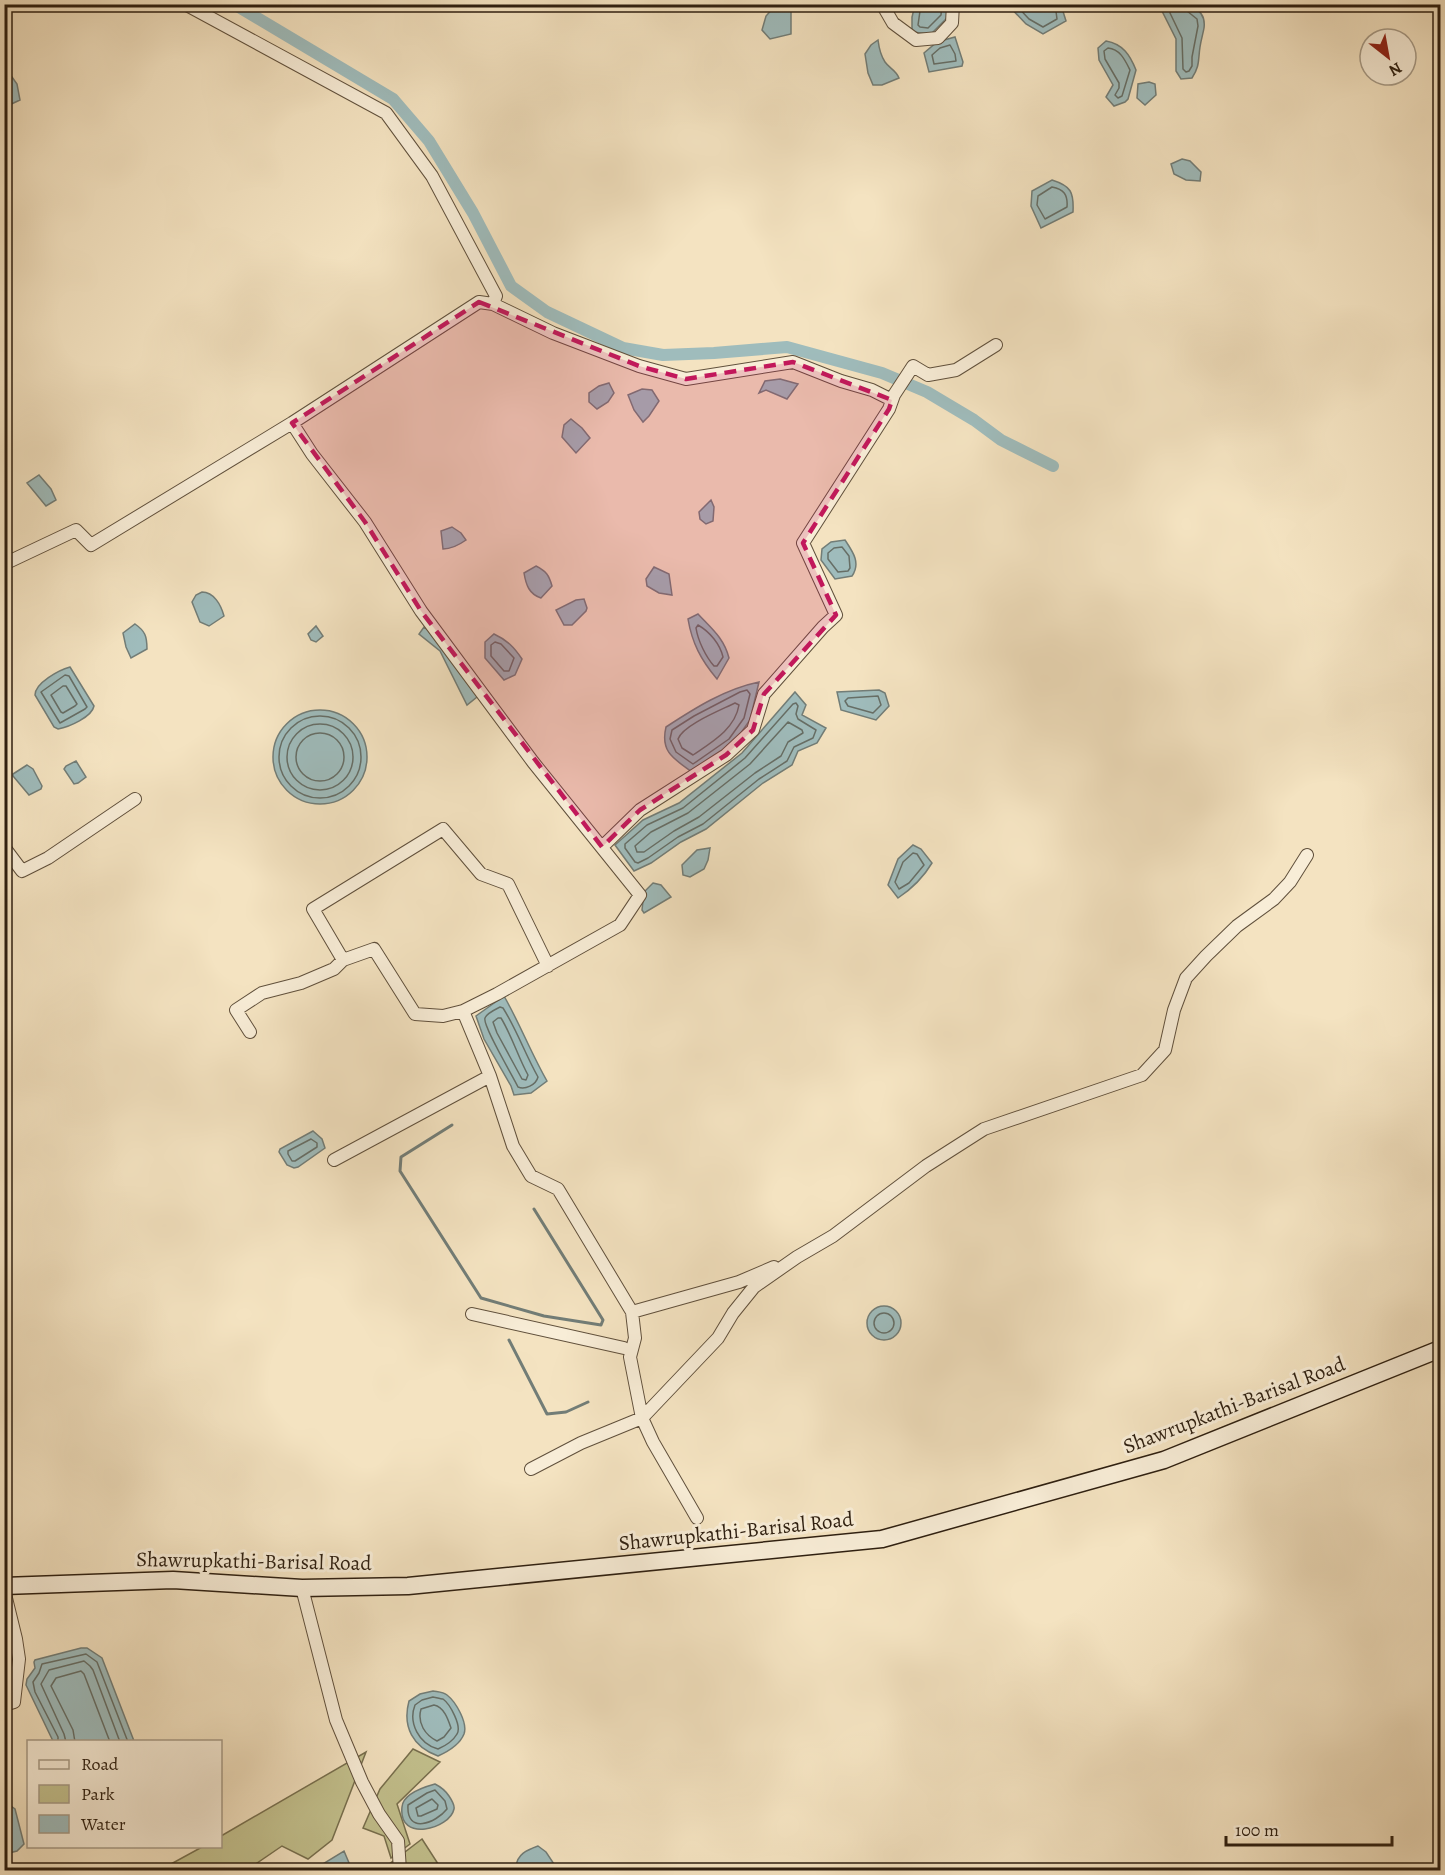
<svg xmlns="http://www.w3.org/2000/svg" width="1445" height="1875" font-family="Alegreya,serif">
<style>
.green{fill:#c3c18e;stroke:#78704f;stroke-width:1.5}
.water{fill:#9fbcbc;stroke:#727d77;stroke-width:1.5}
.lines{fill:none;stroke-linecap:round;stroke-linejoin:round}
.shore{stroke:#666e66;stroke-width:1.5}
.stream{stroke:#727d77;stroke-width:3}
.canal{stroke:#9fbcbc;stroke-width:12}
.minor-casing{stroke:#60503c;stroke-width:14}
.secondary-casing{stroke:#2e1f10;stroke-width:19}
.minor{stroke:#f8edd7;stroke-width:12}
.secondary{stroke:#f8edd7;stroke-width:16}
.marked{fill:#c2185b;fill-opacity:0.2;stroke:#c2185b;stroke-width:4.5;stroke-dasharray:12 8;stroke-linejoin:round}
.labels{text-anchor:middle;stroke-width:6;stroke-linejoin:round;paint-order:stroke}
.street-label{font-size:21px;fill:#2e1f10;stroke:#f8edd7}
</style>
<rect width="100%" height="100%" fill="#f4e3c1"/>
<filter id="stains"><feTurbulence type="fractalNoise" baseFrequency=".00333" numOctaves="4"/><feColorMatrix values="0 0 0 0 .2 0 0 0 0 .09 0 0 0 0 .02 0 0 0 .5 -.17"/></filter>
<radialGradient id="worn" r=".72"><stop offset=".6" stop-color="#630" stop-opacity="0"/><stop offset="1" stop-color="#630" stop-opacity=".3"/></radialGradient>
<path class="green" d="M413 1749 440 1762 397 1804 410 1844 391 1858 384 1836 363 1828 380 1789Z
M366 1752 332 1840 308 1859 282 1846 247 1870H160L202 1847 220 1846 221 1836Z
M422 1839 442 1870H391L388 1865Z"/>
<path class="water" d="M915 5H948V17L931 34 912 32V17Z
M1008 5H1061L1066 21 1043 34 1026 24Z
M1167 5C1183 4 1207 5 1204 28 1203 34 1201 40 1200 47 1198 60 1200 66 1192 78L1181 79 1176 71V39L1162 11Z
M775 6 791 9V34L770 39 762 30 766 16Z
M955 37 963 62 962 66 929 72 924 53 937 42Z
M878 40C879 48 881 56 885 62 889 68 896 70 899 78L882 85H873L868 73 865 54 871 45Z
M1106 41C1123 44 1130 55 1136 70L1128 99 1125 102 1114 106 1106 97 1113 85 1099 60 1098 48Z
M12 77 17 84 20 100 5 107V79Z
M1149 82 1155 84 1156 95 1145 105 1137 98 1138 84Z
M1182 159 1190 161 1201 172 1200 181 1186 180 1174 174 1171 164Z
M1052 180C1071 186 1074 192 1073 212L1041 228 1031 206 1032 191Z
M780 379 798 384 787 399 766 390 759 393 765 381Z
M609 383 614 393 608 402 597 409 589 402V393L599 386Z
M642 389 652 390 659 401 649 416 643 422 634 410 628 395Z
M571 419 582 428 590 438 576 453 562 437 564 425Z
M39 475 51 489 56 500 46 506 27 483Z
M711 500 714 507 713 521 706 524 700 519 699 512Z
M452 527 461 533 466 540C459 545 452 549 443 549L441 531Z
M845 540C853 552 861 563 852 576L835 579 821 560 822 549 831 542Z
M536 566C546 571 549 575 552 586L541 598C529 594 526 585 524 573Z
M654 567 669 574 672 595 659 593 647 586 646 579Z
M202 592C214 592 221 605 224 616L209 626 200 622 192 602 196 595Z
M584 599 587 608 586 611 572 625H564L556 610 576 600Z
M698 614C711 628 724 638 729 658L717 679C701 660 692 643 688 619Z
M135 624C145 631 147 636 147 649L131 658 126 647 123 633Z
M316 626 323 636 316 642 311 640 308 634Z
M424 627 434 635 473 688 477 697 467 705 440 651 419 634Z
M494 634C507 640 514 647 522 659L515 675 504 680 485 658V642Z
M70 667 94 706C92 717 69 727 58 729L54 727 35 695C35 683 59 670 70 667Z
M759 682 750 720 733 744 692 772C674 759 660 752 666 727 695 708 725 689 759 682Z
M879 690 885 693 889 706 876 720 841 710 837 692Z
M795 692 806 705 802 715 826 728 817 743 798 751 792 765 763 783 706 829 681 842 651 863 634 871 615 845 643 820 679 803 742 753Z
M273 757a47 47 0 1 1 94 0a47 47 0 1 1-94 0Z
M76 761 86 777 78 783 74 784 64 769 66 766Z
M27 765 33 769 42 786 41 789 29 795 13 776V774Z
M913 845 921 849 932 863C923 878 913 888 898 898L888 885 898 859Z
M710 848 708 860 704 869 690 877 683 875 682 865 697 850Z
M653 883 661 885 671 897 644 913 642 910 644 892Z
M504 996C520 1024 531 1053 547 1081L531 1093 514 1095 511 1086 484 1039 476 1016Z
M313 1131 322 1139 325 1148 298 1167 294 1168 287 1165 279 1152 280 1149Z
M867 1323a17 17 0 1 1 34 0a17 17 0 1 1-34 0Z
M81 1648H87L102 1658 134 1741H53L26 1685 27 1679 35 1668 34 1662 35 1660Z
M433 1691C438 1692 443 1692 447 1695 456 1702 468 1723 464 1734 460 1744 447 1752 438 1756 413 1747 402 1727 409 1701L420 1694Z
M435 1784C441 1787 445 1790 449 1796 451 1799 455 1805 454 1809 450 1829 398 1843 402 1807 403 1794 424 1787 435 1784Z
M8 1804 15 1809 24 1844 17 1851 5 1854V1805Z
M538 1846 546 1852 558 1870H518L516 1867C517 1854 527 1850 538 1846Z
M344 1851 352 1870H316L321 1865Z"/>
<g class="lines">
<path class="shore" d="M921 4 918 25 920 27 928 28 941 15 942 4
M1015 4 1029 19 1043 27 1057 19 1055 4
M1171 4 1170 13 1182 38 1183 69 1186 72 1189 71 1192 66V57L1198 26 1197 19 1187 11 1186 4
M950 45 955 54 956 61 934 64 932 55 940 48Z
M1108 48C1120 49 1125 60 1130 70L1122 96 1118 98 1115 95 1119 88V83L1105 59 1104 51Z
M1052 187C1064 189 1068 195 1067 207L1045 219 1037 205 1038 196Z
M842 547 849 556 850 568 848 571 838 572 828 559V553L834 548Z
M698 625C710 632 720 644 723 657L717 666H714C706 657 698 641 696 628Z
M495 642 501 644 514 658 509 671H504L491 656V645Z
M65 675 69 676 87 707 85 709 60 723 41 692Z
M63 686H66L77 704 75 706 63 713 61 712 51 695Z
M747 690 750 694 744 718 729 739 693 764 676 752 670 739 672 730 694 716 740 692Z
M878 696 881 705 873 713 848 706 845 701 848 698Z
M735 703 739 705C735 729 712 742 693 755L682 748 678 739C683 725 721 710 735 703Z
M796 703 798 706 796 714 798 719 816 730 813 738 794 747 787 761 759 779 703 824 678 837 648 858 638 863 635 862 625 848V844L647 825 683 808 745 758 793 704Z
M279 757a41 41 0 1 1 82 0a41 41 0 1 1-82 0Z
M788 722 802 730 803 733 788 742 781 756 755 773 699 817 674 831 644 852H637L635 846 651 832 688 813 750 764Z
M287 757a33 33 0 1 1 66 0a33 33 0 1 1-66 0Z
M296 757a24 24 0 1 1 48 0a24 24 0 1 1-48 0Z
M913 853 917 854 924 865 909 883 899 889 895 882 903 862Z
M500 1007 503 1008C517 1030 525 1054 538 1077 536 1085 525 1090 518 1087 513 1076 482 1025 485 1018 486 1014 496 1009 500 1007Z
M498 1018H501C512 1036 518 1057 528 1075L526 1080 522 1079 497 1033 493 1022Z
M311 1139 317 1143V1147L295 1161H292L288 1154V1151Z
M874 1323a10 10 0 1 1 20 0a10 10 0 1 1-20 0Z
M433 1697C434 1697 441 1699 443 1699 450 1704 462 1726 457 1734 453 1741 445 1746 438 1749 419 1744 408 1723 415 1705L422 1700Z
M434 1705C444 1707 448 1719 451 1728L444 1737 437 1741C425 1735 417 1723 421 1709Z
M58 1742V1737L35 1692 33 1682 39 1673 42 1664 86 1654 97 1662 128 1742
M66 1742 64 1734 41 1684 49 1670 84 1661 90 1666 93 1670 120 1742
M75 1742 73 1730 51 1686 56 1678 81 1671 84 1674 110 1742
M435 1790 445 1801 447 1809C436 1823 406 1835 408 1805L427 1793Z
M432 1799 438 1805 437 1809 421 1816H418L416 1808Z"/>
<path class="stream" d="M452 1125 401 1157 400 1171 481 1298 544 1316 601 1325 603 1320 534 1209
M509 1340 547 1414 566 1412 588 1402"/>
<path class="canal" d="M234 4 393 99 429 141 473 213 511 286 547 312 623 348 663 355 714 353 787 347 882 373 927 392 974 420 1001 440 1053 466"/>
<defs>
<path id="minor" d="M185 4 386 113 432 176 496 296 493 304
M882 4 893 23 916 40 938 38 952 23 953 4
M292 423 312 454 365 522 421 611 533 762 640 895 620 925 497 994 463 1011 490 1076 513 1146 531 1176 558 1189 632 1312 635 1338 630 1357 642 1418 581 1443 531 1469
M4 564 76 530 91 545 292 423 479 302 493 304 553 333 639 366 686 379 793 362 841 381 872 390 892 400
M4 847 22 871 48 858 135 799
M602 847 640 810 726 755 753 730 764 694 823 627 836 615 803 543 889 409 894 395 913 366 928 375 956 370 996 345
M343 960 313 909 443 829 481 874 508 884 548 966
M250 1032 236 1010 262 993 301 983 334 969 343 960 374 949 415 1014 443 1016 463 1011
M334 1160 490 1076
M632 1312 739 1282 774 1267
M472 1314 624 1348
M697 1518 653 1442 642 1418 718 1338 733 1313 754 1287 797 1257 833 1236 926 1166 984 1129 1142 1075 1165 1050 1174 1010 1186 978 1206 956 1237 926 1274 899 1290 882 1307 855
M302 1588 336 1720 362 1782 379 1814 398 1841 400 1870
M4 1590 16 1639 19 1659 14 1702 4 1705"/>
<path id="secondary" d="M4 1586 173 1580 302 1588 408 1586 882 1539 1164 1460 1440 1349"/>
</defs>
<use href="#minor" class="minor-casing"/>
<use href="#secondary" class="secondary-casing"/>
<use href="#minor" class="minor"/>
<use href="#secondary" class="secondary"/>
</g>
<path class="marked" d="M479 302 639 366 686 379 793 362 892 400 889 409 803 543 836 615 764 694 753 730 726 755 640 810 602 847 421 611 365 522 292 423Z"/>
<g class="labels">
<g class="street-label">
<text transform="translate(1234 1405) rotate(-21)" y="7">Shawrupkathi-Barisal Road</text>
<text transform="translate(736 1531) rotate(-6)" y="7">Shawrupkathi-Barisal Road</text>
<text transform="translate(254 1561) rotate(1)" y="7">Shawrupkathi-Barisal Road</text>
</g>
</g>
<rect width="1445" height="1875" fill="none" stroke="#f4e3c1" stroke-width="24"/>
<rect x="6" y="6" width="1433" height="1863" fill="none" stroke="#2e1f10" stroke-width="3"/>
<rect x="12" y="12" width="1421" height="1851" fill="none" stroke="#2e1f10" stroke-width="1.5"/>
<rect x="27" y="1740" width="195" height="108" fill="#f8edd7" stroke="#a79b87" stroke-width="1.5"/>
<rect x="39" y="1760" width="30" height="9" fill="#f8edd7" stroke="#a79b87" stroke-width="1.5"/>
<text x="81" y="1770" font-size="18" fill="#2e1f10">Road</text>
<rect x="39" y="1785" width="30" height="18" fill="#c3c18e" stroke="#a79b87" stroke-width="1.5"/>
<text x="81" y="1800" font-size="18" fill="#2e1f10">Park</text>
<rect x="39" y="1815" width="30" height="18" fill="#9fbcbc" stroke="#a79b87" stroke-width="1.5"/>
<text x="81" y="1830" font-size="18" fill="#2e1f10">Water</text>
<g transform="translate(1388 57) rotate(149)"><circle r="28" fill="#f8edd7" stroke="#a79b87" stroke-width="1.5"/>
<path d="M0-4.5L10 22L0 15L-10 22Z" fill="#8f2418"/>
<text y="-9" font-size="16" font-weight="bold" text-anchor="middle" fill="#2e1f10">N</text>
</g>
<path d="M1226 1836v9h166v-9" fill="none" stroke="#2e1f10" stroke-width="3"/>
<text x="1235" y="1836" font-size="18" fill="#2e1f10" stroke="#f8edd7" stroke-width="4.5" paint-order="stroke">100 m</text>
<rect width="100%" height="100%" filter="url(#stains)"/>
<rect width="100%" height="100%" fill="url(#worn)"/>
</svg>
